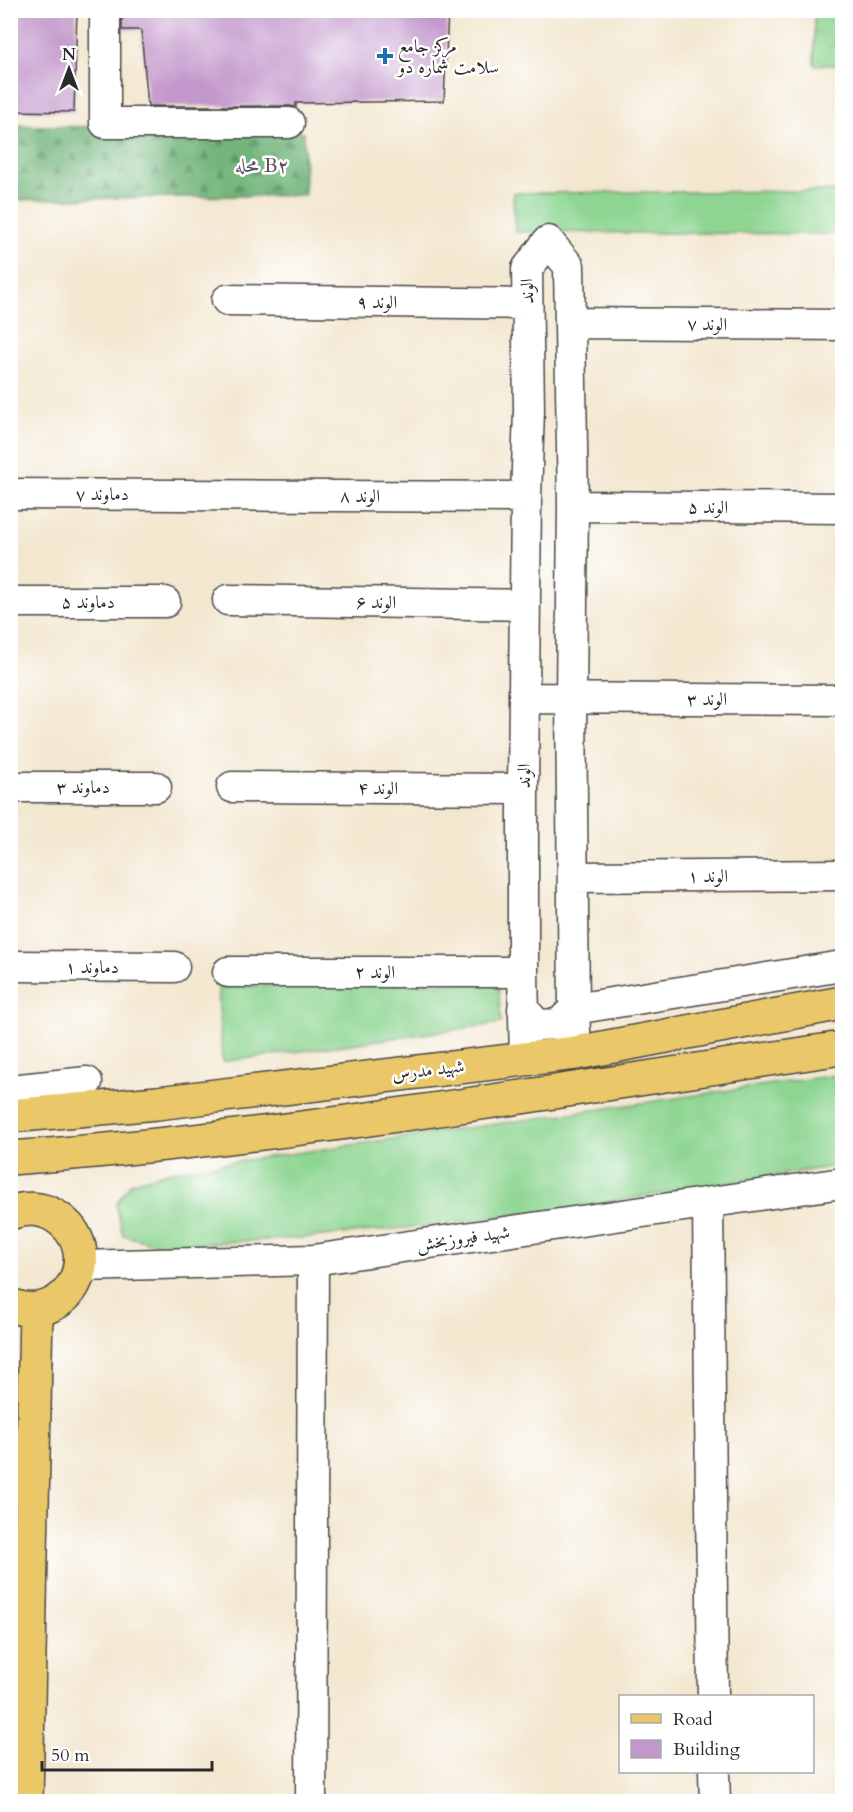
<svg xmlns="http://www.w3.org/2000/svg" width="853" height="1812" font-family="Cardo,Amiri,serif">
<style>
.grass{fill:#8dd591;stroke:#5c805e;stroke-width:1.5}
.forest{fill:url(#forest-firs);stroke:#4e7053;stroke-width:1.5}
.park{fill:url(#park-crowns);stroke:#5c805e;stroke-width:1.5}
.building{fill:#c297cb}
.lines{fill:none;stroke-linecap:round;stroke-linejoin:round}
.minor-casing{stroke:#494744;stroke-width:33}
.major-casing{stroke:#494744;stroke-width:36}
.minor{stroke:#fff;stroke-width:30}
.major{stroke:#eac769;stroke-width:33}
.poi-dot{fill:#1f6fb2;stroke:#fff;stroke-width:2}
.labels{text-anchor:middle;stroke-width:5;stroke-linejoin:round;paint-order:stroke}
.poi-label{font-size:18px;fill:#2b2b2b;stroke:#fff;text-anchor:start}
.street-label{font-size:18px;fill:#2b2b2b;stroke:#fff}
.neighbourhood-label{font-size:20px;fill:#605163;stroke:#fff}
</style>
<defs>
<pattern id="forest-firs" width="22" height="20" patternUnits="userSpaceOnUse" patternTransform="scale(1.5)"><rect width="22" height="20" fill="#72b67b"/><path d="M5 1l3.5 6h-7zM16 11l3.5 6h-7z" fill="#5e9465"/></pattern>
<pattern id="park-crowns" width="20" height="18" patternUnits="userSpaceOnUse" patternTransform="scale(1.5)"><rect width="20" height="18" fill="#8dd591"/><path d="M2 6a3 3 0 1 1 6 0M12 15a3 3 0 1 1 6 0" fill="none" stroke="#7ab77d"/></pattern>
</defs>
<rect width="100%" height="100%" fill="#fff"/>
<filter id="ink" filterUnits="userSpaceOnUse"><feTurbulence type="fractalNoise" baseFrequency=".0167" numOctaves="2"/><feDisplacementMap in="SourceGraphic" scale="12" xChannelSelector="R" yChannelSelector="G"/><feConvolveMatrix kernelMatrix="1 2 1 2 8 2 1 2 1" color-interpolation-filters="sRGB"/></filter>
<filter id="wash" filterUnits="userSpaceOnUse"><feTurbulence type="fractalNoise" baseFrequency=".008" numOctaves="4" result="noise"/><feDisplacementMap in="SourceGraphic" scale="24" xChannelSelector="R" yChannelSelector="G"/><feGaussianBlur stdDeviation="1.35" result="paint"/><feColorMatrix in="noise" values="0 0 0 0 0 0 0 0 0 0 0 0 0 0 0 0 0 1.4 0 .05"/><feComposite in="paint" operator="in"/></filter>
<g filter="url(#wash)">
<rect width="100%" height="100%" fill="#f3e7d0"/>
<path class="grass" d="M842 191V234L515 232 513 193Z
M498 982 501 1023 222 1062 218 987Z
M842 1074V1165L558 1210 426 1226 301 1238 196 1244H154L123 1235 116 1204 131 1183 171 1171Z"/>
<path class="forest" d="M11 125 304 132 305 195 11 200Z"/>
<path class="park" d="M814 11H842V65H814Z"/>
<g id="blocks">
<path class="building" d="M10 10H77L74 112 10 111Z
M122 10H448L444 101 296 103V107L289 106H148L141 30H122Z"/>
</g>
</g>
<g filter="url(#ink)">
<use href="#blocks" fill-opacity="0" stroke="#494744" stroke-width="1.5"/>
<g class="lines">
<defs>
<path id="minor" d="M105 10V123H289
M227 300 527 304
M571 323 842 325
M10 494 526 497
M573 506 842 508
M228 600 525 605
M10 602H165
M526 698 842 700
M10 787H156
M232 787 523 789
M574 877 842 875
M10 966 174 967
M228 972H523
M523 1009 538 1025 559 1024 574 1009 842 966
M525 1059 523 972V789L526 497 529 410 527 269 548 241 569 266 573 506 571 698 574 1009 576 1053
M10 1090 87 1082
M708 1203 713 1696
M81 1266 313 1260 842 1183
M714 1772 715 1802
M311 1802 313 1260"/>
<path id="major" d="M10 1116 157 1103 576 1053 842 1003
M10 1158C289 1138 566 1089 842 1048
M10 1213C25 1207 42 1208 55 1216 109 1249 69 1329 10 1305
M26 1802 36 1310"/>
</defs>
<use href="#minor" class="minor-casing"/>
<use href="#major" class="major-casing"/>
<use href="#minor" class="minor"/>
<use href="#major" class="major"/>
</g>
</g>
<path class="poi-dot" d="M382 47h6v6h6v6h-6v6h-6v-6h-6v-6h6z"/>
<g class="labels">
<g class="poi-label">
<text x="398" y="52">مرکز جامع<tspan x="398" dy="21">سلامت شماره دو</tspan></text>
</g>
<g class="street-label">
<text transform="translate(527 291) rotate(-91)" y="6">الوند</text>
<text transform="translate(377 302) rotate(1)" y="6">الوند ۹</text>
<text transform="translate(707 324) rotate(1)" y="6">الوند ۷</text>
<text x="102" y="500">دماوند ۷</text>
<text x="360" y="502">الوند ۸</text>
<text transform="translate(708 507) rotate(1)" y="6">الوند ۵</text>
<text x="88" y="608">دماوند ۵</text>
<text transform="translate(376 602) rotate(1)" y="6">الوند ۶</text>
<text x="707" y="705">الوند ۳</text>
<text transform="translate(524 776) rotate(-89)" y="6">الوند</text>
<text x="83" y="793">دماوند ۳</text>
<text transform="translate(378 788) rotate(1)" y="6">الوند ۴</text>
<text x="708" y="882">الوند ۱</text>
<text x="92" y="973">دماوند ۱</text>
<text x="375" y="978">الوند ۲</text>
<text transform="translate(428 1070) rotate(-7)" y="6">شهید مدرس</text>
<text transform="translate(463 1238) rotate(-8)" y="6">شهید فیروزبخش</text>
</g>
<g class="neighbourhood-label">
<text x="262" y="172">محله B۲</text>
</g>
</g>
<rect width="853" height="1812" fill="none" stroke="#fff" stroke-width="36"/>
<rect x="619" y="1695" width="195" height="78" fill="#ffffff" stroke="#aaaaaa" stroke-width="1.5"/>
<rect x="631" y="1714" width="30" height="9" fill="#eac769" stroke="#aaaaaa" stroke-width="1.5"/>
<text x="673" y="1725" font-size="18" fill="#2b2b2b">Road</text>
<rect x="631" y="1740" width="30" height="18" fill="#c297cb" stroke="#aaaaaa" stroke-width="1.5"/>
<text x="673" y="1755" font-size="18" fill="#2b2b2b">Building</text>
<g transform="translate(69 69)" stroke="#ffffff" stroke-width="4.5" paint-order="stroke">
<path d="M0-4.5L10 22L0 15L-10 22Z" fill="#2b2b2b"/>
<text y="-9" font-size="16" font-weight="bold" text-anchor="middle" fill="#2b2b2b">N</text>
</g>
<path d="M42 1761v9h170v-9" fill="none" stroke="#2b2b2b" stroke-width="3"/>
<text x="51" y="1761" font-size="18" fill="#2b2b2b" stroke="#ffffff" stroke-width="4.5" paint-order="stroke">50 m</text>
</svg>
